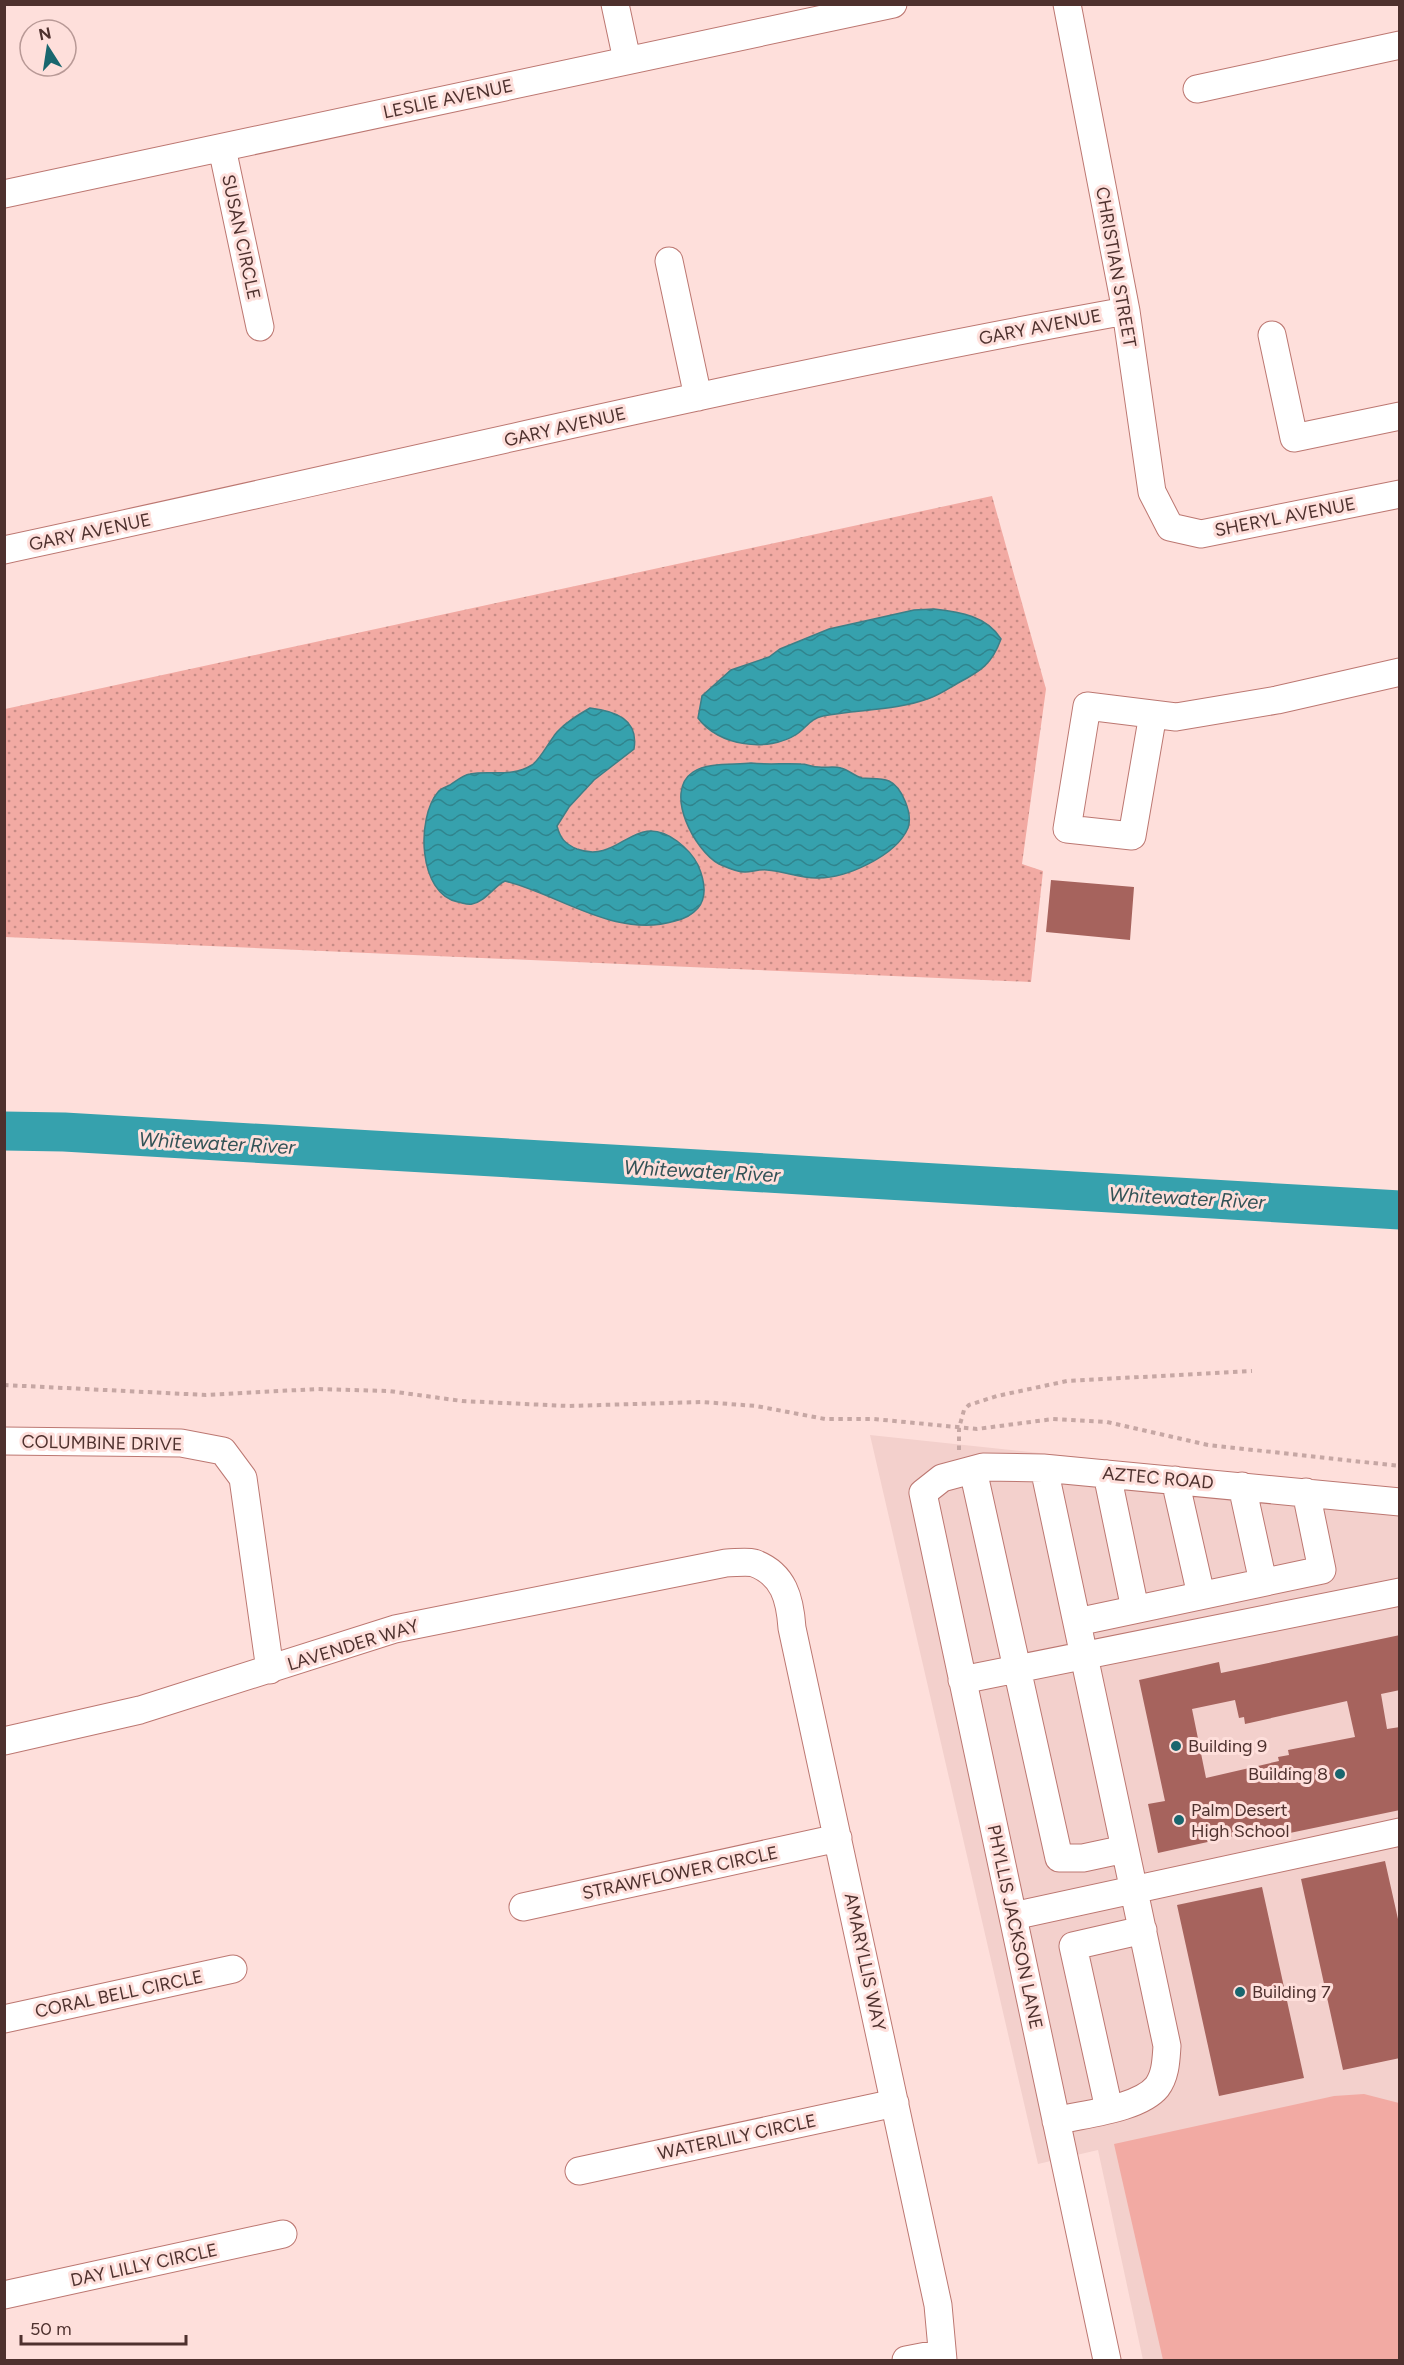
<svg xmlns="http://www.w3.org/2000/svg" width="1404" height="2365" font-family="Figtree,sans-serif">
<style>
.built{fill:#f3d0cc}
.grass{fill:url(#grass-dots)}
.park{fill:#f2aaa3}
.water{fill:url(#water-waves);stroke:#3d7f87;stroke-width:1.5}
.lines{fill:none;stroke-linecap:round;stroke-linejoin:round}
.river{stroke:#36a1ad;stroke-width:39}
.building{fill:#a6635d;fill-rule:evenodd}
.minor-casing{stroke:#bc7771;stroke-width:29}
.path{stroke:#c6a7a4;stroke-width:4;stroke-dasharray:4.5 4.5;stroke-linecap:butt}
.minor{stroke:#fff;stroke-width:27}
.poi-dot{fill:#19666e;stroke:#fedfdb;stroke-width:2}
.labels{text-anchor:middle;stroke-width:6;stroke-linejoin:round;paint-order:stroke}
.street-label{font-size:18px;fill:#4e312e;stroke:#fedfdb}
.poi-label{font-size:18px;fill:#4e312e;stroke:#fedfdb;text-anchor:start}
.water-label{font-size:20px;font-style:italic;fill:#325256;stroke:#fedfdb}
</style>
<defs>
<pattern id="grass-dots" width="8" height="8" patternUnits="userSpaceOnUse" patternTransform="scale(1.5)"><rect width="8" height="8" fill="#f2aaa3"/><path d="M2 2h.1M6 6h.1" fill="none" stroke="#c68b85" stroke-width="1.8" stroke-linecap="round"/></pattern>
<pattern id="water-waves" width="16" height="10" patternUnits="userSpaceOnUse" patternTransform="scale(1.5)"><rect width="16" height="10" fill="#36a1ad"/><path d="M0 5q4-4 8 0t8 0" fill="none" stroke="#30848d"/></pattern>
</defs>
<rect width="100%" height="100%" fill="#fedfdb"/>
<path class="built" d="M870 1435 1399 1491V2360H1143L1098 2150 1038 2164Z"/>
<path class="grass" d="M992 496 1046 689 1022 864 1043 871 1031 982 5 937V709Z"/>
<path class="park" d="M1364 2094 1399 2103V2360H1163L1114 2144 1334 2096Z"/>
<path class="water" d="M934 609C960 612 987 616 1001 639 992 664 981 671 958 683 949 688 941 694 930 698 896 711 858 709 823 716 811 718 806 728 797 734 768 753 718 746 698 718L702 696 731 670 769 657 780 649 829 629 914 610Z
M590 708C615 711 639 719 634 749L594 780 569 807 557 826C560 838 565 844 577 849 621 865 633 809 677 841 685 847 694 857 698 865 704 879 708 896 698 908 692 915 684 919 675 921 615 939 561 895 505 881 493 887 486 901 472 904 468 905 463 903 458 902 418 894 416 818 438 792 440 789 446 787 450 785 456 781 463 775 470 774 490 770 511 778 532 765 540 760 550 740 557 732 566 722 578 715 590 708Z
M751 763C768 765 784 763 801 764 807 764 812 767 819 767 826 768 834 766 841 768 849 770 854 776 862 778 870 779 881 778 889 781 902 787 913 814 908 828 896 856 845 879 816 878 799 878 784 871 767 870 759 869 752 872 745 872 736 872 726 867 719 864 695 851 663 792 693 772 708 762 734 765 751 763Z"/>
<g class="lines">
<path class="river" d="M4 1131 64 1132 1400 1210"/>
</g>
<path class="building" d="M1051 880 1134 887 1130 940 1046 932Z
M1400 1635V1690L1381 1694 1387 1729 1400 1727V1810L1285 1834 1284 1826H1280L1158 1853 1148 1804 1165 1801 1139 1680 1219 1662 1221 1673ZM1235 1700 1239 1718 1244 1717 1245 1724 1347 1701 1355 1737 1288 1750 1289 1755 1278 1757 1279 1761 1206 1778 1192 1709Z
M1385 1861 1400 1928V2058L1343 2070 1301 1879Z
M1262 1887 1304 2078 1219 2096 1177 1905Z"/>
<g class="lines">
<defs>
<path id="minor" d="M615 4 627 60
M1067 4 1126 311 1152 492 1170 527 1201 534 1400 494
M1197 89 1400 45
M222 148 260 327
M4 194 893 4
M669 261 698 397
M1272 335 1294 438 1400 416
M4 550C378 470 750 379 1126 311
M1153 714 1132 836 1067 829 1087 706 1176 717 1277 700 1400 672
M4 1441 181 1443 223 1451 243 1478 270 1670
M1044 1468 1167 2046C1166 2059 1166 2075 1157 2087 1139 2109 1083 2114 1056 2121
M973 1470 1059 1858H1083L1125 1849
M1107 1474 1135 1609
M1175 1480 1201 1595
M1242 1486 1263 1582
M1077 1622 1322 1570 1306 1492
M962 1680 1400 1592
M4 1741 140 1710 395 1629 726 1563C735 1563 746 1561 754 1563 784 1574 790 1599 792 1628L938 2305 943 2360
M523 1907 838 1838
M1013 1916 1400 1832
M4 2019 233 1969
M1109 2109 1073 1946 1143 1930
M579 2171 895 2103
M4 2295 283 2234
M906 2360 942 2353
M1107 2360 923 1493 942 1478 983 1467 1043 1468 1400 1502"/>
</defs>
<use href="#minor" class="minor-casing"/>
<path class="path" d="M4 1385 206 1395 317 1389 389 1391 462 1401 568 1406 702 1402 756 1406 825 1419H874L977 1429 1053 1419 1107 1422 1208 1445 1400 1466
M959 1450V1428L964 1410 969 1405 997 1396 1067 1381 1252 1371"/>
<use href="#minor" class="minor"/>
</g>
<g class="poi-dot">
<circle cx="1176" cy="1746" r="6"/>
<circle cx="1340" cy="1774" r="6"/>
<circle cx="1179" cy="1820" r="6"/>
<circle cx="1240" cy="1992" r="6"/>
</g>
<g class="labels">
<g class="street-label">
<text transform="translate(448 99) rotate(-12)" y="6">LESLIE AVENUE</text>
<text transform="translate(241 237) rotate(78)" y="6">SUSAN CIRCLE</text>
<text transform="translate(1116 267) rotate(80)" y="6">CHRISTIAN STREET</text>
<text transform="translate(1040 327) rotate(-11)" y="6">GARY AVENUE</text>
<text transform="translate(565 427) rotate(-13)" y="6">GARY AVENUE</text>
<text transform="translate(1285 517) rotate(-11)" y="6">SHERYL AVENUE</text>
<text transform="translate(90 532) rotate(-12)" y="6">GARY AVENUE</text>
<text transform="translate(102 1443) rotate(1)" y="6">COLUMBINE DRIVE</text>
<text transform="translate(1158 1478) rotate(5)" y="6">AZTEC ROAD</text>
<text transform="translate(353 1645) rotate(-17)" y="6">LAVENDER WAY</text>
<text transform="translate(680 1873) rotate(-12)" y="6">STRAWFLOWER CIRCLE</text>
<text transform="translate(1015 1927) rotate(78)" y="6">PHYLLIS JACKSON LANE</text>
<text transform="translate(865 1962) rotate(78)" y="6">AMARYLLIS WAY</text>
<text transform="translate(119 1994) rotate(-12)" y="6">CORAL BELL CIRCLE</text>
<text transform="translate(737 2137) rotate(-12)" y="6">WATERLILY CIRCLE</text>
<text transform="translate(144 2265) rotate(-12)" y="6">DAY LILLY CIRCLE</text>
</g>
<g class="poi-label">
<text x="1188" y="1752">Building 9</text>
<text x="1328" y="1780" text-anchor="end">Building 8</text>
<text x="1191" y="1816">Palm Desert<tspan x="1191" dy="21">High School</tspan></text>
<text x="1252" y="1998">Building 7</text>
</g>
<g class="water-label">
<text transform="translate(217 1143) rotate(3)" y="7">Whitewater River</text>
<text transform="translate(702 1171) rotate(3)" y="7">Whitewater River</text>
<text transform="translate(1187 1198) rotate(3)" y="7">Whitewater River</text>
</g>
</g>
<rect width="1404" height="2365" fill="none" stroke="#4e312e" stroke-width="12"/>
<g transform="translate(48 48) rotate(348)"><circle r="28" fill="#fedfdb" stroke="#b89996" stroke-width="1.5"/>
<path d="M0-4.5L10 22L0 15L-10 22Z" fill="#19666e"/>
<text y="-9" font-size="16" font-weight="bold" text-anchor="middle" fill="#4e312e">N</text>
</g>
<path d="M21 2335v9h165v-9" fill="none" stroke="#4e312e" stroke-width="3"/>
<text x="30" y="2335" font-size="18" fill="#4e312e" stroke="#fedfdb" stroke-width="4.5" paint-order="stroke">50 m</text>
</svg>
